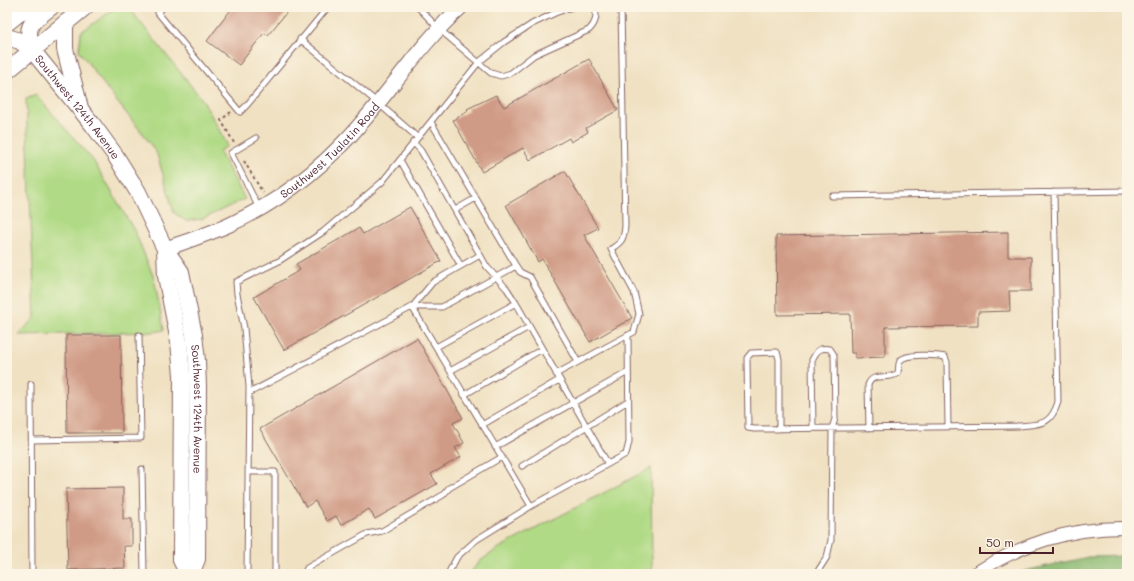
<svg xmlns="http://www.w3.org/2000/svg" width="1134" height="581" font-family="Mali,sans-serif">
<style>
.green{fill:#b0da85;stroke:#7d7c58}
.forest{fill:#8cba72;stroke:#6b6c4e}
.building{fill:#d09b86}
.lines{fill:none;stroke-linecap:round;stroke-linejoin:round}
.service-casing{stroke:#846360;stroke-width:7}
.tertiary-casing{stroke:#846360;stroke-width:14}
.secondary-casing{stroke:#846360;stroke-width:16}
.primary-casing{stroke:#846360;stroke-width:18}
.trunk-casing{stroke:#846360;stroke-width:18}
.path{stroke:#846360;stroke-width:2;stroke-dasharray:3 3;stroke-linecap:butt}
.service{stroke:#fff;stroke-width:5}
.tertiary{stroke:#fff;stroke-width:12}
.secondary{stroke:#fff;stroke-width:14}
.primary{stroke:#fff;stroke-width:16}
.trunk{stroke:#fff;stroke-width:16}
.labels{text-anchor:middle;stroke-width:3;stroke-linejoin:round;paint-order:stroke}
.street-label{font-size:11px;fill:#4a1f2b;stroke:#fcf5e5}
</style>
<rect width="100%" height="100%" fill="#fcf5e5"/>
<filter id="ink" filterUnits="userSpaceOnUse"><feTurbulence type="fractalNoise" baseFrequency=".025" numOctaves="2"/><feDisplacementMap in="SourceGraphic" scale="8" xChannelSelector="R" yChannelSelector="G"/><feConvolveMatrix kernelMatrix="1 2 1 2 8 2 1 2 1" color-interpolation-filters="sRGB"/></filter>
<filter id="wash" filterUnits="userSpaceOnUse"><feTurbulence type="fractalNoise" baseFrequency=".012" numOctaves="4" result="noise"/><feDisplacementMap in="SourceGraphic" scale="16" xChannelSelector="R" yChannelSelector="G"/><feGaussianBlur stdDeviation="0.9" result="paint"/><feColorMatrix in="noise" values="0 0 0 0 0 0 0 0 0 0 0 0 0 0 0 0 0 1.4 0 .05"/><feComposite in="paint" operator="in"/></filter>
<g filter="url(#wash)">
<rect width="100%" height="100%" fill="#f0e1c2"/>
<path class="green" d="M117 7H128L204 102 228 146 219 151 245 199 202 219 186 221 174 213 157 154 144 135 114 98 79 51 81 32Z
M36 95 93 160 135 232 154 278 164 330 155 332 18 335 35 318 26 99Z
M651 468 652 574H469L480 561 499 548Z"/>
<path class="forest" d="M1127 556V574H1019L1024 571 1088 557Z"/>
<g id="blocks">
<path class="building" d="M233 7H291L268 35 264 33 239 65 207 41Z
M589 59 618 110 586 128 588 132 571 142 569 138 530 160 523 148 482 172 453 120 468 111 467 109 496 95 504 107Z
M565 171 598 228 584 235 632 318 590 342 542 259 538 262 506 205Z
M410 207 441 261 284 350 254 297 300 270 296 264 359 228 363 234Z
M1008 232V257H1031V291H1009L1010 311 978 312V326L885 327V357L855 358V353H851L850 314 777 315 776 236Z
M66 335H121L122 433H67Z
M417 338 463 418 453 423 464 443 455 448 461 457 431 474 437 484 375 519 369 509 341 525 336 516 327 521 315 501 306 507 260 429Z
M123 488V519H132V546H124L125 568 68 570 66 489Z"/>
</g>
</g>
<g filter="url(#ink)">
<use href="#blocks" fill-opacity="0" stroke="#846360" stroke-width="1"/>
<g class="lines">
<defs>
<path id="service" d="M163 7 158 13 240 112 247 105 328 7
M418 7 439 29 491 73 501 76 511 73 534 55 589 30C596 23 597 17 595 7
M300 39 378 103 417 137
M431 122 516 266 520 272 530 277 578 362
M256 138 231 153 259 208
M413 142 421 151 487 267 507 289 516 303 608 464 531 506 476 540 457 557 448 574
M400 160 461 266
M832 196 1127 191
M455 210 476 198
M480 255 433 282 412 307 531 506
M436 347 516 303
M450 371 529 327
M556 374 634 332 639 314 634 292 611 249C622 242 624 239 625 226L621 7
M31 384 32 574
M249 393 412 307H442L516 266
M464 395 542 349
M482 425 559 380
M813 428 812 360C817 351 818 347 830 349L834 355 835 419 832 428 831 540 827 557 816 574
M869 428 868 385C873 371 888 381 898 373 899 369 898 364 900 361 905 353 936 355 945 357L947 362 948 427
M779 429V359L777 352 751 353 747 358 748 428 754 429 1020 426C1041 424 1051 425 1058 402L1054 192
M32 440 141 438 139 335
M495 447 628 372
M608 464 626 454 629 442 628 335
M522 466 628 401
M142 469 144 574
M248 472H275V574
M247 574 249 387 244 328 237 294 236 282 279 261 323 232 382 182 479 62 504 42 532 24 555 13 572 7
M304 574 307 568 367 534 382 531 443 495 449 488 502 457"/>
<path id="tertiary" d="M974 574C1022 544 1070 527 1127 528"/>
<g id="secondary">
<path id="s1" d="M165 249C187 241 209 234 231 224 283 200 327 164 364 120 396 83 424 40 461 7"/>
</g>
<g id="primary">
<path id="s2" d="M32 50 93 125 115 155 138 192 165 249 181 272 194 335 197 361 198 386 197 559 191 574"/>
<path d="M165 249 166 276 179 342 182 375 181 560 188 574"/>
</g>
<path id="trunk" d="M7 23 27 7
M65 23V49L80 108
M7 37 20 41 32 50
M32 50C24 24 32 22 51 7
M7 71 85 7"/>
</defs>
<use href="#service" class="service-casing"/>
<use href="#tertiary" class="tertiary-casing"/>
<use href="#secondary" class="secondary-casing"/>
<use href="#primary" class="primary-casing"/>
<use href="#trunk" class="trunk-casing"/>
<path class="path" d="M231 112 221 120 234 143
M244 161 263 193"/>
<use href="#service" class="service"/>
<use href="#tertiary" class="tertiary"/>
<use href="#secondary" class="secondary"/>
<use href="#primary" class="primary"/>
<use href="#trunk" class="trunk"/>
</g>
</g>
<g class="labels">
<g class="street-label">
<text dy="4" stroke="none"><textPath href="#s2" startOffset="73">Southwest 124th Avenue</textPath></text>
<text dy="4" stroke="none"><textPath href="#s1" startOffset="195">Southwest Tualatin Road</textPath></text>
<text dy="4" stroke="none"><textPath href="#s2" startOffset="407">Southwest 124th Avenue</textPath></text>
</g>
</g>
<rect width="1134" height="581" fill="none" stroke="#fcf5e5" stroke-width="24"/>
<path d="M980 547v6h73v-6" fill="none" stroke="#4a1f2b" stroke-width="2"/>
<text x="986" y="547" font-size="12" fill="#4a1f2b" stroke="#fcf5e5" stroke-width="3" paint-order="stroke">50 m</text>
</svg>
